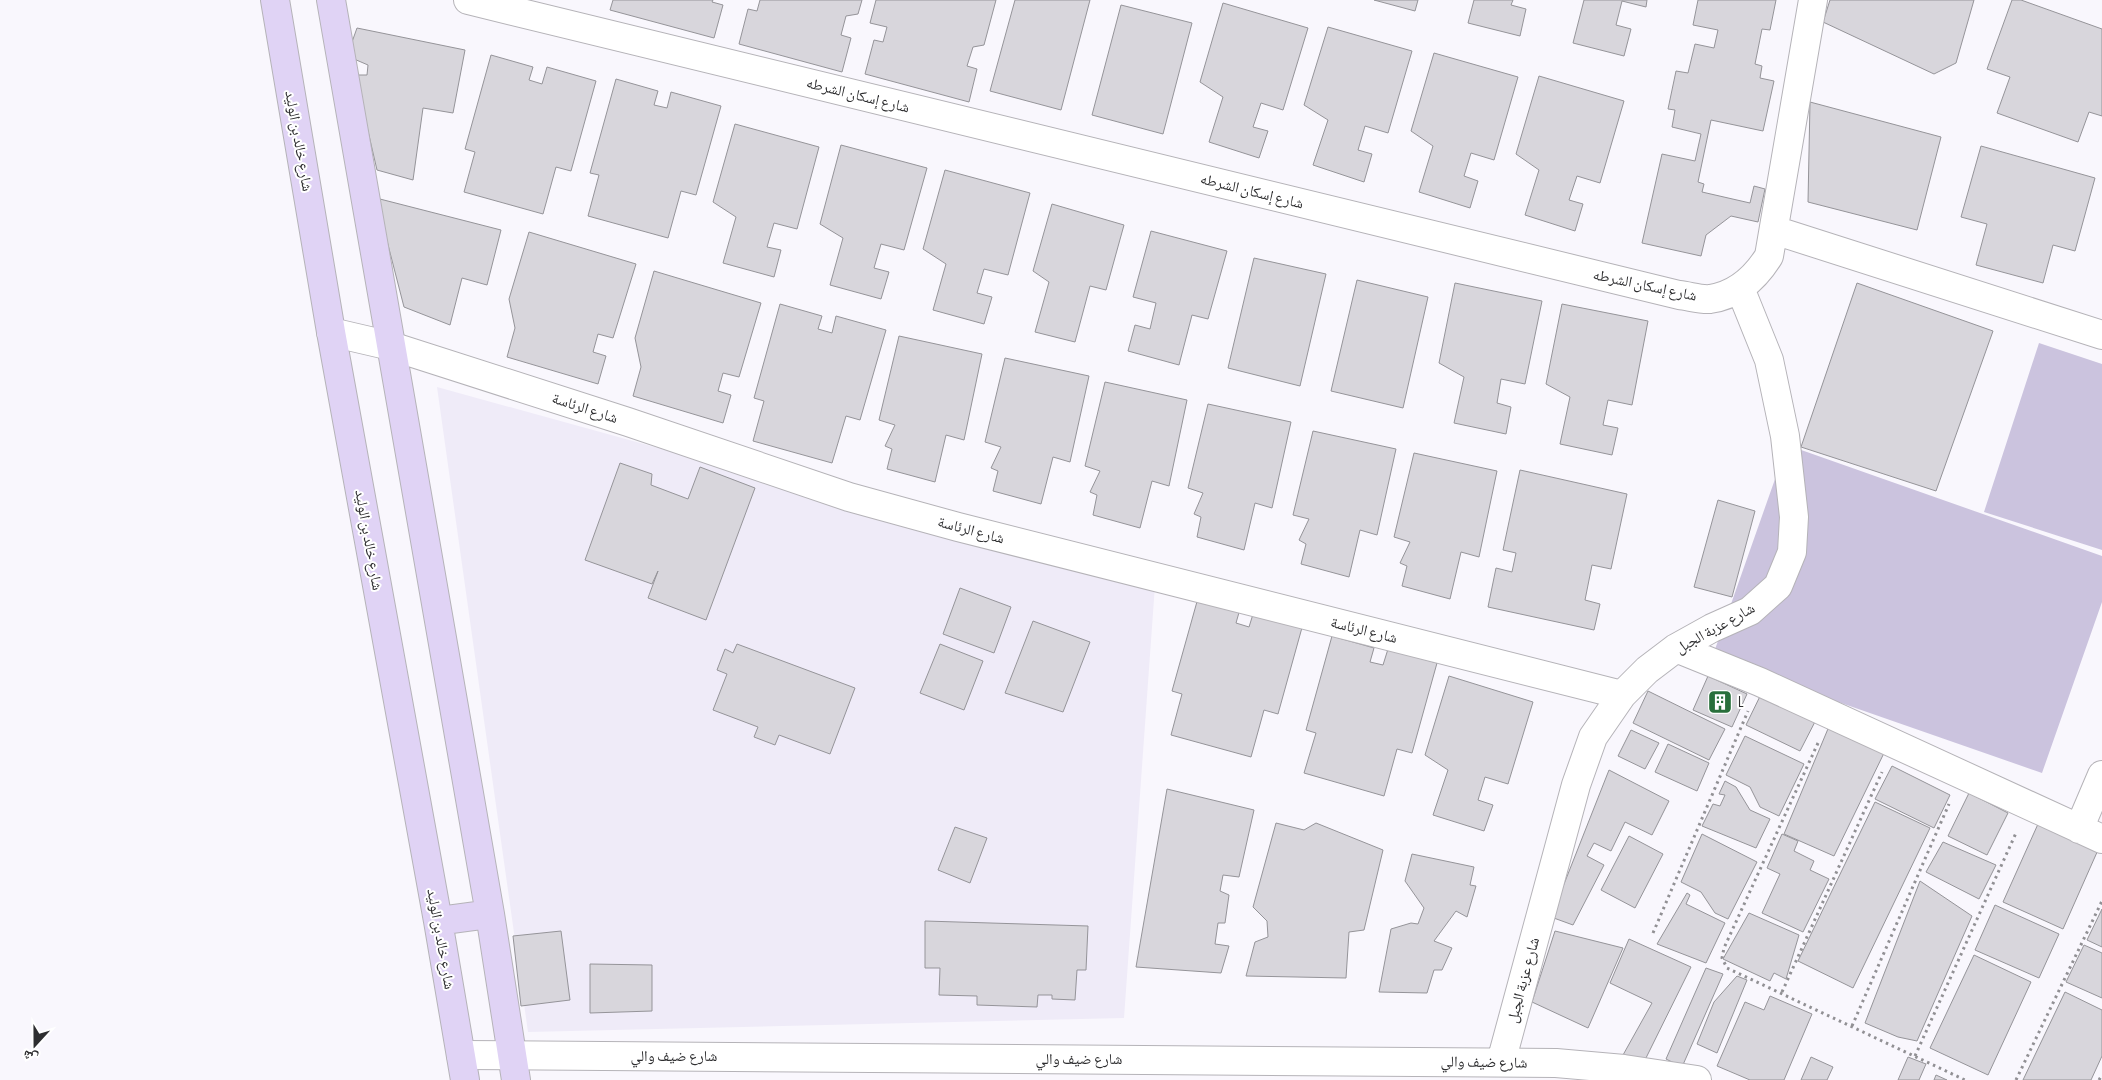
<svg xmlns="http://www.w3.org/2000/svg" width="2102" height="1080" font-family="'Sofia Sans Condensed','Noto Naskh Arabic',sans-serif">
<style>
.built{fill:#efebf8}
.green{fill:#cbc3de}
.building{fill:#d8d6dc;stroke:#959499}
.lines{fill:none;stroke-linecap:round;stroke-linejoin:round}
.street-casing{stroke:#b5b3b8;stroke-width:30}
.secondary-casing{stroke:#b5b3b8;stroke-width:30}
.path{stroke:#919094;stroke-width:3;stroke-dasharray:2.5 4;stroke-linecap:butt}
.street{stroke:#fff;stroke-width:28}
.secondary{stroke:#e0d3f5;stroke-width:28}
.labels{text-anchor:middle;stroke-width:4;stroke-linejoin:round;paint-order:stroke}
.street-label{font-size:15px;fill:#2e2e30;stroke:#fff}
.poi-label{font-size:15px;fill:#2e2e30;stroke:#fff;text-anchor:start}
</style>
<rect width="100%" height="100%" fill="#f9f7fd"/>
<path class="built" d="M437 387 1155 585 1124 1018 528 1032Z"/>
<path class="green" d="M2039 343 2102 364V550L1984 512Z
M1787 445 2102 556V602L2042 773 1712 658Z"/>
<path class="building" d="M613 0H713L712 2 723 5 714 38 610 10Z
M760 0H862L858 14 846 16 841 35 851 38 842 72 739 44 748 9 757 11Z
M876 0H996L984 45 973 47 967 66 977 69 969 102 865 74 874 40 883 42 887 27 870 23Z
M1015 0H1090L1061 110 990 91Z
M1374 0H1418L1415 11Z
M1474 0H1513L1511 5 1526 9 1520 36 1468 23Z
M1584 0H1647L1646 7 1622 1 1616 25 1631 29 1624 56 1573 43Z
M1698 0H1776L1770 30 1762 29 1755 64 1762 66 1760 78 1774 81 1763 131 1711 120 1698 182 1704 184 1702 192 1750 203 1754 186 1765 189 1758 222 1731 216 1706 235 1701 256 1642 243 1662 154 1695 161 1701 134 1672 127 1675 110 1668 109 1676 71 1688 73 1695 44 1714 48 1718 30 1693 25Z
M1830 0H1974L1956 63 1934 74 1823 22Z
M2012 0H2021L2102 29V116L2089 112 2078 142 1997 113 2010 77 1987 69Z
M1223 3 1308 28 1283 110 1261 103 1253 127 1268 131 1259 158 1209 142 1223 97 1200 82Z
M1121 5 1192 23 1163 134 1092 115Z
M1328 27 1412 51 1388 133 1365 126 1358 150 1372 154 1364 182 1313 165 1328 120 1304 105Z
M357 28 465 50 453 113 423 108 413 180 377 170 355 75H367L368 65 347 56Z
M1434 53 1518 77 1494 160 1471 153 1464 176 1478 181 1470 208 1419 192 1433 146 1411 131Z
M491 55 533 67 529 80 542 84 547 67 596 81 571 171 556 167 543 214 464 192 475 152 465 149Z
M1539 76 1624 101 1600 183 1577 176 1569 200 1583 204 1575 231 1525 215 1539 170 1516 154Z
M616 79 658 91 654 105 667 108 671 92 721 106 696 195 681 191 668 238 588 216 599 175 590 173Z
M1810 102 1941 137 1917 230 1808 202Z
M735 124 819 147 797 229 774 223 767 247 781 250 774 277 723 263 736 217 713 202Z
M841 145 927 168 904 250 881 244 874 268 889 272 881 299 830 285 843 238 820 224Z
M1981 146 2095 178 2075 251 2053 245 2043 283 1976 265 1987 224 1961 217Z
M945 170 1030 193 1008 275 984 269 977 293 992 297 984 324 933 310 946 264 923 249Z
M376 198 501 230 487 285 462 278 450 325 404 307Z
M1052 204 1124 225 1106 290 1090 286 1075 342 1035 332 1049 282 1033 271Z
M1151 231 1227 251 1208 319 1192 315 1179 365 1128 351 1135 325 1150 329 1156 303 1133 297Z
M529 232 636 264 613 338 598 334 593 352 606 356 598 384 507 357 515 328 509 299Z
M1254 258 1326 274 1300 386 1228 368Z
M654 271 761 303 739 377 723 373 718 391 731 395 723 423 633 396 641 367 635 338Z
M1357 280 1428 297 1403 408 1331 391Z
M1455 283 1542 301 1525 384 1501 379 1497 403 1511 407 1506 434 1454 423 1464 377 1439 363Z
M1857 283 1993 331 1936 491 1801 447Z
M780 304 822 316 818 329 832 333 836 316 886 330 860 420 846 416 832 463 753 441 764 401 754 398Z
M1562 304 1648 321 1632 405 1608 400 1603 425 1618 428 1612 455 1560 444 1570 397 1546 384Z
M899 336 982 354 964 440 946 435 935 482 887 469 892 449 885 446 895 425 879 420Z
M1005 358 1089 376 1070 462 1053 457 1041 504 993 491 998 471 991 468 1001 447 985 442Z
M1105 382 1187 400 1169 486 1152 481 1140 528 1093 515 1097 495 1090 492 1100 471 1085 466Z
M1208 404 1291 422 1272 508 1255 503 1244 550 1197 537 1201 517 1194 514 1203 493 1188 488Z
M1313 431 1396 449 1377 535 1360 530 1349 577 1301 564 1306 544 1299 540 1309 519 1293 515Z
M1414 453 1497 471 1479 557 1461 552 1450 599 1402 586 1407 566 1400 563 1410 542 1394 537Z
M620 463 652 474 651 485 688 499 700 467 755 488 706 620 648 598 658 571 652 584 585 560Z
M1520 470 1627 494 1611 569 1592 565 1585 600 1600 604 1594 630 1488 607 1496 568 1512 572 1516 553 1503 550Z
M1718 500 1755 511 1732 597 1694 587Z
M960 588 1011 607 994 653 943 634Z
M1198 598 1240 609 1236 623 1249 627 1254 611 1303 624 1278 714 1264 710 1251 757 1171 735 1182 694 1172 691Z
M1033 621 1090 642 1063 712 1005 693Z
M1332 636 1374 648 1370 662 1383 665 1388 649 1437 663 1412 753 1397 749 1384 796 1304 773 1316 733 1306 730Z
M737 644 855 688 830 754 779 735 775 745 754 737 758 727 713 710 727 674 717 670 725 649 733 653Z
M940 644 983 661 964 710 920 693Z
M1449 676 1533 702 1508 784 1485 777 1478 800 1493 805 1484 831 1433 815 1448 770 1425 755Z
M1708 676 1747 694 1732 727 1693 710Z
M1765 686 1820 712 1800 751 1746 725Z
M1648 691 1725 729 1709 760 1633 723Z
M1830 724 1885 751 1834 856 1784 834Z
M1631 730 1659 743 1645 769 1618 756Z
M1745 736 1804 764 1779 816 1760 807 1750 787 1726 775Z
M1668 744 1709 763 1697 791 1655 772Z
M1892 766 1950 795 1934 828 1875 799Z
M1609 770 1669 801 1652 835 1625 822 1611 851 1594 843 1587 856 1604 865 1573 925 1551 917Z
M1725 781 1736 787 1750 810 1770 819 1756 848 1702 826 1713 804 1720 806 1725 795 1719 794Z
M1167 789 1254 810 1239 877 1223 875 1220 891 1229 895 1225 923H1218L1215 944 1229 946 1221 973 1136 967Z
M1969 793 2008 813 1987 855 1948 836Z
M1875 802 1930 828 1853 988 1798 961Z
M1276 823 1304 830 1316 823 1383 850 1364 930 1349 932 1346 978 1246 976 1255 942 1268 937 1267 921 1253 907Z
M2038 824 2098 850 2063 929 2003 902Z
M955 827 987 838 970 883 938 870Z
M1702 834 1757 862 1728 919 1715 913 1701 892 1681 882Z
M1782 834 1798 841 1794 851 1814 861 1810 870 1829 879 1803 932 1762 913 1780 874 1767 868Z
M1629 836 1663 854 1635 908 1601 890Z
M1943 842 1996 865 1979 899 1926 872Z
M1412 854 1474 867 1470 885 1476 886 1467 917 1456 911 1434 941 1452 948 1442 970H1434L1427 993 1379 992 1391 929 1411 923 1418 924 1424 908 1405 881Z
M1920 881 1972 916 1917 1041 1898 1037 1865 1023Z
M1687 893 1690 895 1686 904 1725 923 1706 963 1657 944Z
M1995 905 2059 934 2039 978 1975 950Z
M2102 909V947L2087 940Z
M1749 913 1799 935 1786 979 1774 973 1770 981 1723 959Z
M925 921 1088 926 1086 970H1077L1075 1000 1052 999V995H1038L1037 1007 977 1005V996L939 995 940 968H925Z
M561 931 570 1000 521 1006 513 936Z
M1555 931 1623 948 1588 1028 1532 1002Z
M1629 939 1691 967 1643 1064 1623 1055 1652 1003 1610 983Z
M2084 945 2102 953V998L2066 982Z
M1974 955 2031 982 1988 1075 1930 1048Z
M590 964 652 965V1011L590 1013Z
M1706 968 1723 974 1682 1067 1666 1059Z
M1737 976 1747 980 1717 1053 1697 1044 1714 1002Z
M2065 992 2102 1010V1056L2091 1080H2023Z
M1770 996 1812 1014 1784 1080H1750L1717 1066 1745 1002 1764 1010Z
M1811 1057 1833 1067 1827 1080H1801Z
M1908 1057 1926 1064 1919 1080H1898Z
M1936 1075 1947 1080H1934Z"/>
<g class="lines">
<defs>
<path id="street" d="M468 0 1679 295C1689 296 1701 300 1710 299 1737 295 1756 277 1769 256L1813 0
M1774 230 2102 335
M331 332 391 346 628 422 849 497 958 527 1622 695
M1676 648 1760 682 2102 839
M2079 829 2102 775
M461 1055 1556 1063 1624 1069 1697 1080
M1501 1062 1576 785 1593 737 1622 695 1647 670 1676 648 1712 628 1750 611 1778 586 1792 552 1794 517 1785 436 1769 360 1740 288"/>
<path id="secondary" d="M275 0 331 332 438 921 465 1080
M331 0 490 914 516 1080
M438 921 490 914"/>
</defs>
<use href="#street" class="street-casing"/>
<use href="#secondary" class="secondary-casing"/>
<path class="path" d="M1818 743 1724 948 1722 958 1727 968 1965 1080
M1653 933 1748 711
M1782 992 1882 772
M1852 1026 1949 804
M1915 1056 2016 833
M2016 1080 2102 901
M2099 1080 2102 1075"/>
<use href="#street" class="street"/>
<use href="#secondary" class="secondary"/>
</g>
<defs>
<symbol id="building-square" viewBox="-11 -11 22 22"><rect x="-9" y="-9" width="18" height="18" rx="4" fill="#286f3b" stroke="#fff"/><path d="M-4-6H4V6H1V3H-1V6H-4ZM-2.5-4.3h1.7v1.8h-1.7ZM.8-4.3h1.7v1.8H.8ZM-2.5-1h1.7V.8h-1.7ZM.8-1h1.7V.8H.8Z" fill="#fff"/></symbol>
</defs>
<g fill-rule="evenodd">
<use href="#building-square" x="1706" y="688" width="28" height="28"/>
</g>
<g class="labels">
<g class="street-label">
<text transform="translate(858 95) rotate(14)" y="5">شارع إسكان الشرطه</text>
<text transform="translate(299 141) rotate(80)" y="5">شارع خالد بن الوليد</text>
<text transform="translate(1252 191) rotate(14)" y="5">شارع إسكان الشرطه</text>
<text transform="translate(1645 285) rotate(12)" y="5">شارع إسكان الشرطه</text>
<text transform="translate(585 408) rotate(18)" y="5">شارع الرئاسة</text>
<text transform="translate(971 530) rotate(15)" y="5">شارع الرئاسة</text>
<text transform="translate(369 540) rotate(80)" y="5">شارع خالد بن الوليد</text>
<text transform="translate(1715 628) rotate(-29)" y="5">شارع عزبة الجبل</text>
<text transform="translate(1364 630) rotate(14)" y="5">شارع الرئاسة</text>
<text transform="translate(441 939) rotate(80)" y="5">شارع خالد بن الوليد</text>
<text transform="translate(1523 980) rotate(-75)" y="5">شارع عزبة الجبل</text>
<text x="674" y="1061">شارع ضيف والي</text>
<text x="1079" y="1064">شارع ضيف والي</text>
<text transform="translate(1484 1062) rotate(1)" y="5">شارع ضيف والي</text>
</g>
<g class="poi-label">
<text x="1738" y="707">L</text>
</g>
</g>
<g transform="translate(35 1045) rotate(201)" stroke="#ffffff" stroke-width="4" paint-order="stroke">
<path d="M0-4L9 19L0 12L-9 19Z" fill="#2e2e30"/>
<text y="-8" font-size="14" font-weight="bold" text-anchor="middle" fill="#2e2e30">ش</text>
</g>
</svg>
